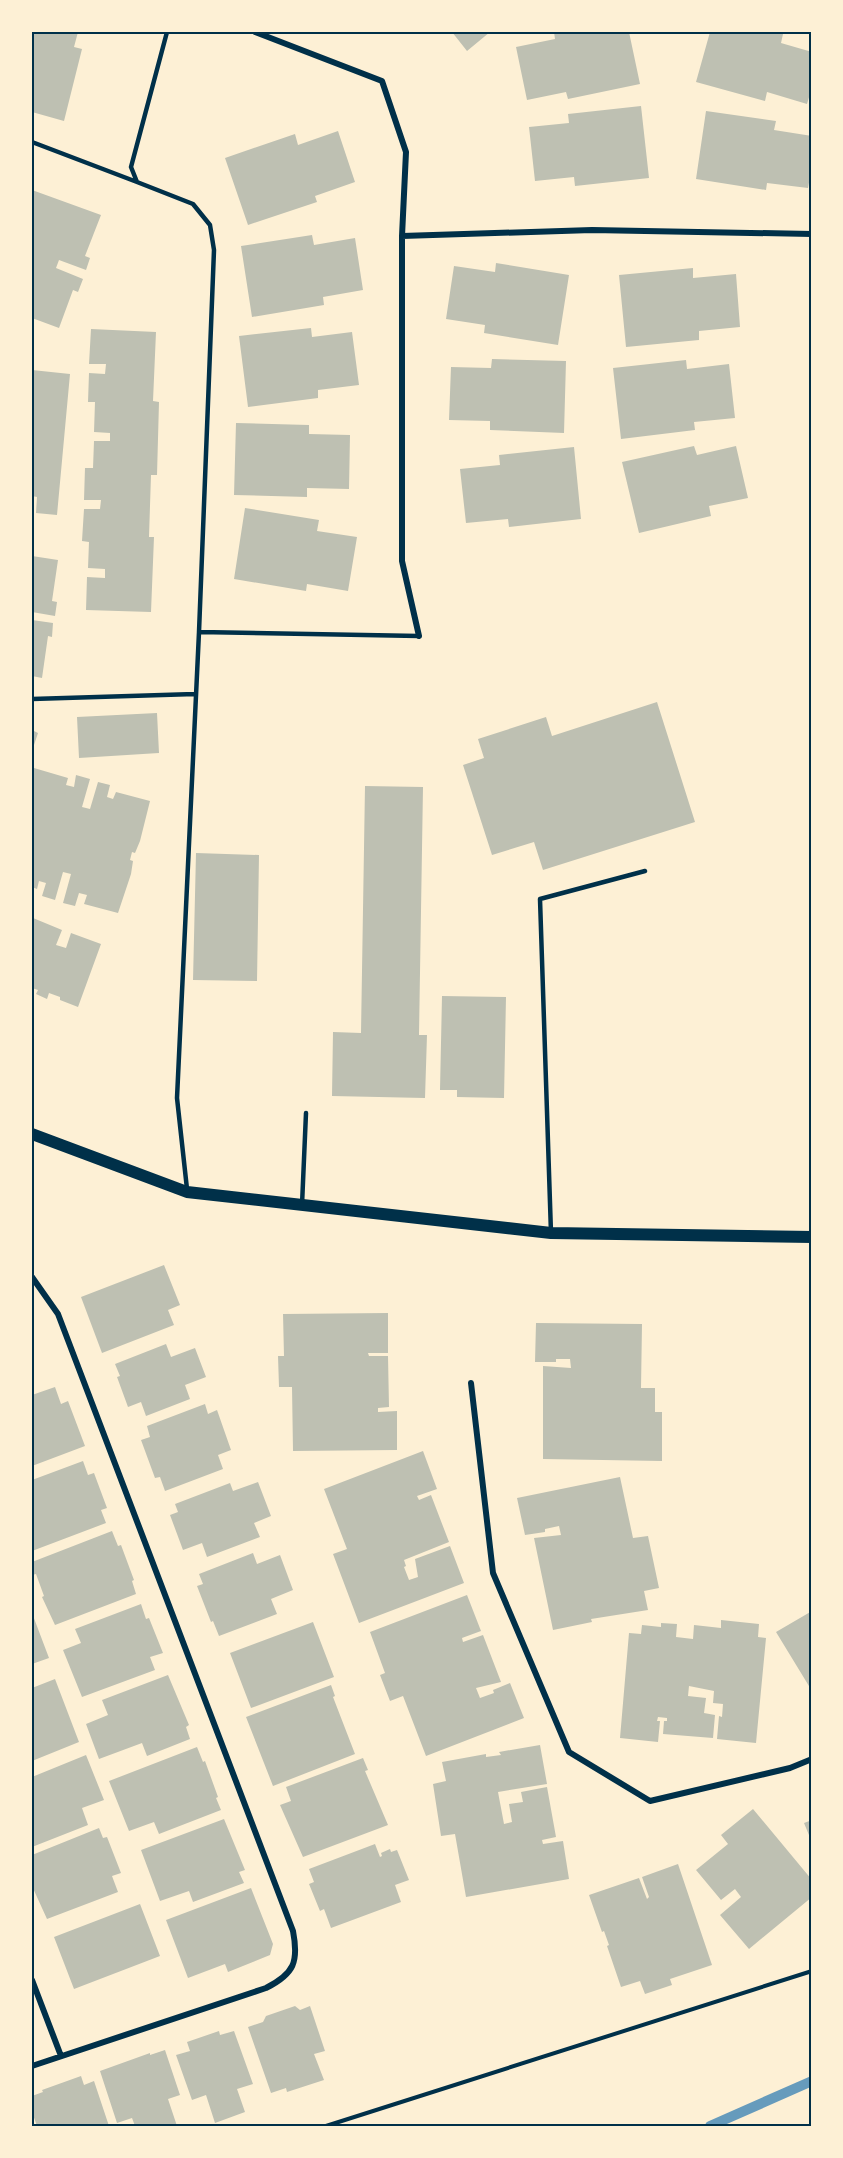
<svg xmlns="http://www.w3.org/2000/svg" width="843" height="2158" font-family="Lora,serif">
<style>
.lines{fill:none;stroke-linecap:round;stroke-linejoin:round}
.stream{stroke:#669bbc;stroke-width:10}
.building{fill:#bec0b2}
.path{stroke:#003049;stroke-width:4}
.service{stroke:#003049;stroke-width:4.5}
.minor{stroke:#003049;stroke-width:6}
.secondary{stroke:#003049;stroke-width:12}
.neatline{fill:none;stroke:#003049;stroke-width:2}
</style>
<rect width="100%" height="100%" fill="#fdf0d5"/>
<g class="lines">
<path class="stream" d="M710 2126 812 2081"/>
</g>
<path class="building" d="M32 32H78L74 47 82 49 64 121 32 112Z
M452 32H490L467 51Z
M554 32H629L640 84 568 99 566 92 527 100 516 47 555 39Z
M710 32H775L783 34 781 43 812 52V87L807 104 767 92 765 101 696 82Z
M641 106 649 178 575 186 574 177 535 181 529 127 569 123 568 114Z
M706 111 776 121 774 130 812 136V166L808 188 767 183 766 190 696 179Z
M338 131 355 182 315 196 317 202 248 225 225 158 295 134 298 145Z
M32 190 101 215 85 256 90 258 86 270 59 260 56 268 83 279 78 292 73 290 59 328 32 318Z
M312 235 314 245 355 238 363 290 323 297 324 305 252 317 241 246Z
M496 263 569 275 558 345 484 333 485 325 446 319 454 266 495 272Z
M693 268V278L736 274 740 327 699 331V340L626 347 619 275Z
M311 328 312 337 352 332 359 385 318 390V398L248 407 239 336Z
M91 329 156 332 153 401 159 402 157 475H151L149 537H154L151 612 86 610 87 577 105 578V569L88 568 89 542 82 541 84 509H100L101 500H84L85 468H93L94 441H110V433L94 432 95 402H88L89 373 105 374 106 364H89Z
M492 359 566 361 564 433 490 430V421L449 420 451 367 491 368Z
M686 360 687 369 729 364 735 418 694 422 695 430 621 439 613 368Z
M32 370 70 374 57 515 36 513 37 497 32 496Z
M236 423 309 425V434L350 435 349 489 307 488V497L234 495Z
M694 446 697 455 736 446 748 498 709 506 711 516 639 533 622 462Z
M574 447 581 519 509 527 508 519 466 523 460 469 500 465 499 455Z
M245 508 319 520 317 531 357 537 348 591 307 584 306 591 234 579Z
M32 556 58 560 52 601 57 602 55 616 32 612Z
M32 620 53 623 52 637 48 636 42 678 32 676Z
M657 702 695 822 543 870 534 842 492 855 463 765 484 758 478 739 546 717 552 736Z
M157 713 159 753 79 758 77 717Z
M32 730 38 733 32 751Z
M34 768 68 778 66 785 74 787 76 775 90 779 82 807 90 809 98 782 110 785 107 797 113 799 116 792 150 801 140 841 135 853 132 852 130 860 133 861 131 874 118 913 84 904 87 895 79 893 75 906 63 903 71 874 63 872 55 900 42 896 46 883 39 881 37 889 32 887V777Z
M365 786 423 787 419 1035H427L425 1098 332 1096 333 1032 361 1033Z
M196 853 259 855 257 981 193 980Z
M33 918 62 930 56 945 66 948 71 933 101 944 78 1007 60 1000V997L49 993 47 999 36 994 38 990 32 988Z
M442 996 506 997 504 1098 457 1097V1090H440Z
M164 1265 180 1305 168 1310 174 1325 102 1353 81 1297Z
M388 1313V1353H368L369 1356H388L389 1407 378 1408V1412L397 1411V1450L293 1451 292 1387H279L278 1356H284L283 1314Z
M536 1323 642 1324 641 1388H655V1412H662V1461L543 1459V1366L571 1368 570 1359H556V1362H535Z
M166 1344 171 1357 195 1348 206 1377 185 1385 190 1399 146 1416 141 1402 128 1407 117 1377 120 1376 115 1364Z
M55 1387 61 1404 68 1401 85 1446 32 1466V1395Z
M205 1404 208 1414 217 1410 231 1450 218 1455 223 1469 165 1491 160 1477 155 1478 141 1440 150 1437 147 1426Z
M423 1451 437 1489 417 1496 419 1500 431 1495 449 1542 404 1560 406 1566 404 1567 409 1580 418 1577 415 1559 450 1546 464 1583 359 1623 333 1554 347 1549 324 1489Z
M83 1461 88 1475 94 1473 107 1508 101 1510 106 1523 32 1551V1480Z
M620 1477 633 1538 648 1536 659 1588 644 1591 648 1610 591 1619 592 1622 553 1630 534 1538 561 1535 559 1526 545 1529V1532L525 1535 517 1498Z
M258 1482 271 1516 254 1523 260 1537 207 1557 202 1543 183 1550 170 1515 178 1512 175 1504 230 1483 233 1491Z
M112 1531 118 1546 121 1545 134 1580 132 1581 136 1594 55 1625 42 1597 44 1596 36 1574 32 1575V1562Z
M253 1553 257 1564 280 1555 293 1590 271 1599 277 1614 219 1636 213 1621 211 1622 197 1586 203 1584 199 1574Z
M467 1595 481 1631 462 1638 463 1642 483 1635 501 1682 476 1688 480 1698 494 1693 493 1690 510 1683 524 1718 426 1756 403 1696 390 1701 380 1675 385 1673 370 1632Z
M141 1604 146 1619 149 1618 163 1653 150 1657 155 1670 82 1697 63 1650 81 1643 75 1629Z
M812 1611V1691L776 1632Z
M32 1613 49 1658 32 1664Z
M721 1620 759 1624 758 1637 766 1638 756 1743 717 1739 719 1716 722 1717 723 1704 713 1703 714 1691 689 1686 688 1696 706 1698 704 1713 715 1715 713 1738 663 1734 664 1721H667V1718L658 1717 657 1721H660L658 1742 620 1738 629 1633 641 1634 642 1625 661 1627V1623L677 1624 676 1637 693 1639 694 1625 721 1628Z
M313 1622 334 1677 251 1708 230 1653Z
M168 1675 189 1725 186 1727 190 1739 147 1756 142 1743 99 1759 86 1724 108 1715 102 1700Z
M55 1679 79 1742 32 1761V1688Z
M331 1685 335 1696 333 1697 355 1754 273 1786 246 1717Z
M540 1745 547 1784 498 1792 504 1824 512 1822 509 1804 523 1802 521 1792 547 1787 556 1837 542 1840 543 1844 563 1841 569 1879 466 1897 455 1834 441 1836 433 1784 446 1781 442 1762 486 1754V1757L501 1755 499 1752Z
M197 1747 203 1762 205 1761 218 1797 216 1798 221 1810 159 1834 154 1822 129 1831 109 1781Z
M86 1755 104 1800 82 1808 88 1825 32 1847V1777Z
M363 1758 368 1770 365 1771 388 1825 303 1857 280 1805 291 1801 286 1787Z
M753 1809 812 1880V1897L749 1949 720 1915 741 1897 735 1889 721 1900 696 1870 728 1844 721 1835Z
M224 1819 245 1870 239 1872 244 1883 193 1902 189 1891 160 1901 141 1850Z
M812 1820V1840H811L804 1823Z
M99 1828 103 1838 107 1837 121 1873 112 1876 118 1892 47 1919 32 1886V1855Z
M375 1844 380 1857 382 1856 381 1853 390 1849 391 1852 397 1850 409 1880 395 1885 401 1902 331 1928 324 1909 320 1911 309 1884 314 1882 309 1869Z
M678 1864 712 1965 670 1979 672 1985 645 1994 640 1981 621 1987 607 1946 609 1945 604 1931 602 1932 589 1895 639 1878 647 1899 649 1897 642 1877Z
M251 1888 273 1944 270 1955 228 1972 225 1964 188 1978 166 1920Z
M140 1904 160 1956 74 1989 54 1937Z
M295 2006 300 2010 310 2006 325 2051 314 2054 324 2080 287 2092 286 2088 271 2093 248 2027 263 2022 266 2016Z
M219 2031 220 2035 234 2031 253 2084 237 2089 245 2112 215 2123 206 2095 192 2100 176 2055 190 2051 187 2042Z
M165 2050 180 2095 168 2099 177 2126H135L132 2118 117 2123 100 2071 150 2053V2055Z
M81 2076 84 2085 94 2081 109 2126H37L32 2112V2096L43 2092 42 2090Z"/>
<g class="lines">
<path class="path" d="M326 2126 812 1971"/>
<path class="service" d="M167 32 131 167 137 182 193 204 210 225 214 250 199 632
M32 142 137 182
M32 699 195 694
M187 1189 177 1098 199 632 419 636
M302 1205 306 1113
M551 1233 540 899 645 871"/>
<path class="minor" d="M255 32 382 81 406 152 402 236V561L419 636
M402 236 592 230 812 234
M32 1277 58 1314 293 1931C299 1962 294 1974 266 1988L32 2066
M471 1383 493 1573 569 1752 650 1801 790 1768 812 1759
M32 1980 61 2056"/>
<path class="secondary" d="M32 1134 187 1192 551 1233 812 1237"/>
</g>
<rect width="843" height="2158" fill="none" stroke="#fdf0d5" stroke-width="66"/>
<rect x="33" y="33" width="777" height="2092" class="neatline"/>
</svg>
